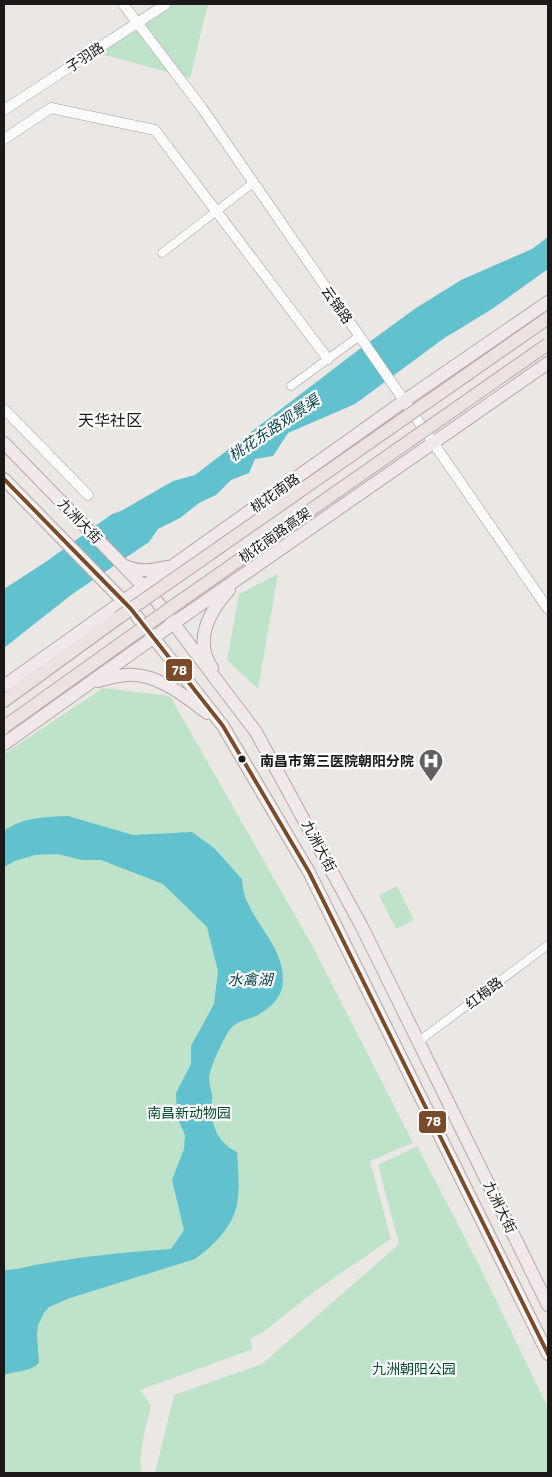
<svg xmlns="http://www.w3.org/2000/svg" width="552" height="1477" font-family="'Titillium Web','Noto Sans SC',sans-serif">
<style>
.green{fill:#bfe3ca}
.water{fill:#61c1cf}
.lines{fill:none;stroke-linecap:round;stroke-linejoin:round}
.minor-casing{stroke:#a19e9d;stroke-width:9}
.tertiary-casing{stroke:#a19e9d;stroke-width:11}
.primary-casing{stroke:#b6a6a7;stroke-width:14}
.trunk-casing{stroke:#b6a6a7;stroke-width:14}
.minor{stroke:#fcfbfb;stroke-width:8}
.tertiary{stroke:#fcfbfb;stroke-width:10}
.primary{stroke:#f1e8e9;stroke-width:12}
.trunk{stroke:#ece2e2;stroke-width:12}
.trunk-bridge-casing{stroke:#b6a6a7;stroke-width:14;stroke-linecap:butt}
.trunk-bridge{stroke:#ece2e2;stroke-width:12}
.bus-1-casing{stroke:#fff;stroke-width:8}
.bus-1{stroke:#7a4b2a;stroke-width:4}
.bus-dot{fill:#1b1817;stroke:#fff;stroke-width:2}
.labels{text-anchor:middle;stroke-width:4.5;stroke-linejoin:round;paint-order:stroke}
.street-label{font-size:14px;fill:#1b1817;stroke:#fff}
.poi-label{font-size:14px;font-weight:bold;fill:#1b1817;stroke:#fff;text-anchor:end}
.park-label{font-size:14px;fill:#034a29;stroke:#fff}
.water-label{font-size:15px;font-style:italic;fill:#0b454e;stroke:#fff}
.quarter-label{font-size:16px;fill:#1b1817;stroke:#fff}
.line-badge{stroke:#fff;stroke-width:2}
.badge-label{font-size:14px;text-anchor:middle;font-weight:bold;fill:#fff}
</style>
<rect width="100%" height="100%" fill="#ebe7e5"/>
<path class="green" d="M155 4H208L190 78 86 50Z
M278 574 258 689 227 660 239 594Z
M103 688 170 696 313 947 413 1143 370 1161 391 1239 315 1291 262 1333 250 1339 253 1349 140 1390 151 1405C147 1423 137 1455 142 1473H4V754Z
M397 886 414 920 396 929 379 895Z
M417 1146 479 1265 548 1408V1473H155L174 1395 262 1364 399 1244 378 1165Z"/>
<path class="water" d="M548 237V269L492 309 443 339 355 404 288 433 273 456 255 459 249 473 231 480 216 495 199 503 180 518 158 529 149 542 71 595 4 648V589L47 561 112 514 121 511 173 481 195 475 357 351 416 308 461 280 532 249Z
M68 816 133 835 192 832 214 848 242 879C242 915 283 941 283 979 283 997 271 1008 256 1016 247 1020 239 1020 232 1027 224 1036 210 1067 209 1079 209 1084 211 1089 212 1094 213 1099 211 1104 212 1109 212 1129 219 1143 237 1152 238 1168 240 1188 237 1204 233 1227 213 1246 195 1259L70 1298 49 1307 44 1313 38 1325 37 1335 39 1363C28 1373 17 1370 4 1375V1270C19 1270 27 1266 41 1264 84 1256 128 1252 171 1249L184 1230 172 1180 184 1149 185 1135 177 1117 176 1093 191 1064V1046L214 1004 218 971 207 927 163 884 101 860H82L57 854 35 855 15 861 4 867V831C22 817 46 817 68 816Z"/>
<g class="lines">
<defs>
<path id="minor" d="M162 253 253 183
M291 386 358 337
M419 1041 548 945"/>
<path id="tertiary" d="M123 4 202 108 548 609
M4 110 166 4
M4 139 51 108 155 130 328 359
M4 409 88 495"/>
<path id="primary" d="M4 443 152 595 256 732 362 927 548 1305
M4 479 131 609 223 726 309 872 548 1354
M125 566C141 572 150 571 166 567
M212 668C193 640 210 611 229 590
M98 681C107 678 116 676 125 675 156 672 185 696 207 713
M4 686 404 401 548 302
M4 744 174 623 548 363"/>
<path id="trunk" d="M4 701 118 618"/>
</defs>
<use href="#minor" class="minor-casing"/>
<use href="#tertiary" class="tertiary-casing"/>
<use href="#primary" class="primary-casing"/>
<use href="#trunk" class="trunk-casing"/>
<use href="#minor" class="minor"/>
<use href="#tertiary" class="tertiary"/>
<use href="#primary" class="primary"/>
<use href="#trunk" class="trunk"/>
<defs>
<path id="trunk-bridge" d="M118 618 548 318
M4 727 172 607 548 344"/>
</defs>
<use href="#trunk-bridge" class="trunk-bridge-casing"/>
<use href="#trunk-bridge" class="trunk-bridge"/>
<defs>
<path id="bus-1" d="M4 479 131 609 223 726 309 872 548 1354"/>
</defs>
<use href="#bus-1" class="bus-1-casing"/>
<use href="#bus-1" class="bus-1"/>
</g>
<defs>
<symbol id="hospital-pin" viewBox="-11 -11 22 30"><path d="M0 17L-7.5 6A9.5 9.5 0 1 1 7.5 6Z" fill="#64605f" stroke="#fff"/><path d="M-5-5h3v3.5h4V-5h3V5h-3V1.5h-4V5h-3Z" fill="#fff"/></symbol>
</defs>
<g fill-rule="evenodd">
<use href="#hospital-pin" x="417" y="747" width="28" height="38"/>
</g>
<circle class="bus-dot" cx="242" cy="759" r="4.5"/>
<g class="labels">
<g class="street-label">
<text transform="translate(85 57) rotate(-33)" y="5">子羽路</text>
<text transform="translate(337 305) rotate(55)" y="5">云锦路</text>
<text transform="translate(275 493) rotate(-35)" y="5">桃花南路</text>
<text transform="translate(80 521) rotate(46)" y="5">九洲大街</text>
<text transform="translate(275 535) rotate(-35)" y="5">桃花南路高架</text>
<text transform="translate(319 846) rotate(62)" y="5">九洲大街</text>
<text transform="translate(484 993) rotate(-37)" y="5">红梅路</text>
<text transform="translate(500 1207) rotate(64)" y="5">九洲大街</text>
</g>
<g class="poi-label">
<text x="414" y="766">南昌市第三医院朝阳分院</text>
</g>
<g class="park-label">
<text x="189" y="1118">南昌新动物园</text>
<text x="414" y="1374">九洲朝阳公园</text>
</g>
<g class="water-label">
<text transform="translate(274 428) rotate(-34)" y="5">桃花东路观景渠</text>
<text x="250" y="985">水禽湖</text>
</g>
<g class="quarter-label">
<text x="110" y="426">天华社区</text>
</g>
</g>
<g class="line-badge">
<rect x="165" y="658" width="28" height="24" rx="5" fill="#7a4b2a"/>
<rect x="418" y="1110" width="29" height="24" rx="5" fill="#7a4b2a"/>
</g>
<g class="badge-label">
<text x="179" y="675">78</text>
<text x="433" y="1126">78</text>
</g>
<rect width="552" height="1477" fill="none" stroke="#1b1817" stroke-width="10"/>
</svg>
